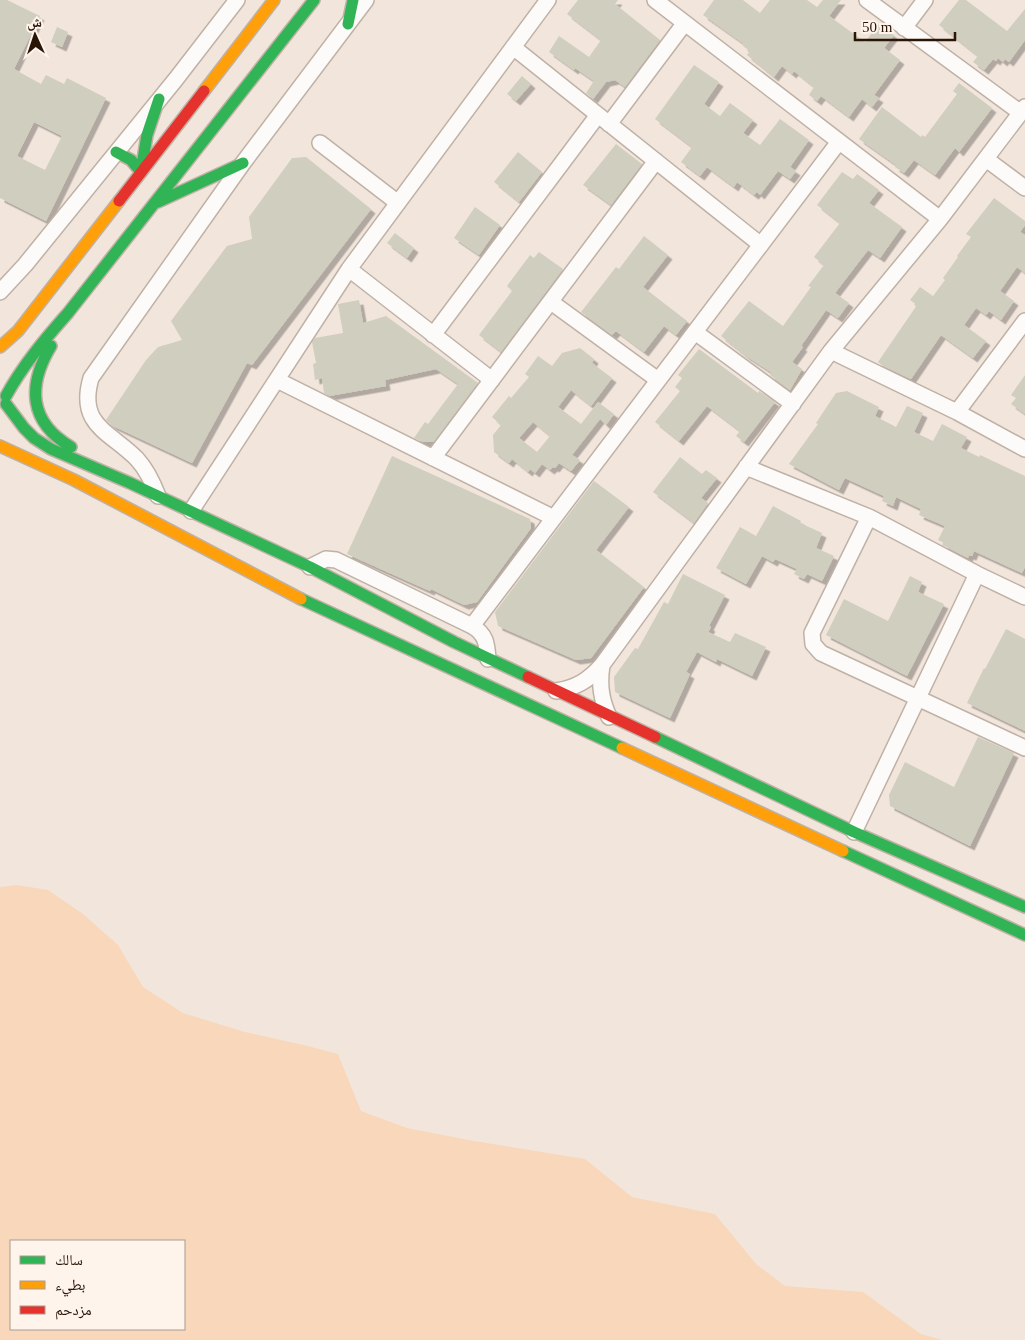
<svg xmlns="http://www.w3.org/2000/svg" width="1025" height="1340" font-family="'Times New Roman','Noto Naskh Arabic',serif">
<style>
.green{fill:#f9d7ba;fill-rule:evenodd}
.building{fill:#d0cebe;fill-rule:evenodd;filter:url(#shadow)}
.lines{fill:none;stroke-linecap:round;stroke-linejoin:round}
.street-casing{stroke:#bfb1a5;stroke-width:18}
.fast-casing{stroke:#bfb1a5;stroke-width:14}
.slow-casing{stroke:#bfb1a5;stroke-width:14}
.jam-casing{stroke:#bfb1a5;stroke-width:14}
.street{stroke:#fdfbfa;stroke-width:15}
.fast{stroke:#30b455;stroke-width:11}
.slow{stroke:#ff9f0a;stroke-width:11}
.jam{stroke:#e5322d;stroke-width:11}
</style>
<defs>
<filter id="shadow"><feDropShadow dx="4.5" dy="4.5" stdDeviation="0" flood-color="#0004"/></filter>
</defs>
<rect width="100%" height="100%" fill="#f2e6dc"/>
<path class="green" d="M17 885 48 890 83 914 118 945 143 987 183 1013 245 1032 308 1046 338 1054 361 1111 407 1128 474 1141 585 1159 632 1197 715 1214 756 1264 785 1286 863 1292 921 1334 942 1340H0V887ZM11 1241H184V1329H11Z"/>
<path class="building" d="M0 0H7L40 16 14 69 41 84 46 75 64 84 67 78 106 98 46 221 0 198ZM34 122 62 136 45 170 17 156Z
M578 0H618L615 4 660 40 625 87 615 80 606 82 593 99 586 93 594 81 575 68 574 70 549 52 559 36 589 57 601 40 567 14Z
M714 0H743L760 13 770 0H807L817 7 823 0H841L829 16 865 42 879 24 894 35 884 48 900 60 874 95 879 98 872 107 862 99 849 117 821 96 817 101 809 95 814 87 794 71 792 74 782 66 774 77 747 55 750 51 743 46 744 44 703 15Z
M959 0H966L1007 31 1025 9V40L1009 62 1005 59 1003 62 998 58 996 61 993 59 984 70 973 62 978 56 939 25Z
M57 27 68 32 62 47 51 42Z
M694 65 719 82 704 104 720 116 730 103 753 120 743 133 760 145 780 119 809 140 790 167 796 171 790 179 778 171 760 195 757 192 754 195 737 182 734 187 707 167 700 176 681 162 692 147 655 119Z
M522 76 531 84 516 101 507 94Z
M959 83 992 108 959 152 955 148 935 175 914 160 904 173 895 167 896 165 859 139 882 107 921 137 922 135 925 137 957 94 953 91Z
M616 144 642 164 611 205 583 185Z
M518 152 542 172 519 202 494 182Z
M306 157 371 209 252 365 247 363 192 463 113 426 106 420 146 360 158 347 182 340 171 321 227 246 252 239 249 217 292 158Z
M842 172 853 179 857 174 879 190 869 203 902 227 880 258 868 250 835 293 849 303 838 318 826 310 801 346 803 347 792 362 802 369 790 390 770 375 772 373 746 356 721 336 749 301 783 326 811 287 808 286 824 265 814 257 840 223 817 205Z
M994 198 1025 221V225L1020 232 1025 235V273L1017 267 1000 291 1014 301 1001 320 989 311 986 315 976 308 964 325 986 341 973 358 941 335 911 379 883 366 878 362 917 305 910 300 920 287 933 296 945 280 943 278 958 257 957 256 971 237 966 234Z
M475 207 500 225 479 255 454 238Z
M395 233 414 248 407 258 387 243Z
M644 236 668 255 643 287 687 321 676 335 664 326 644 352 616 331 612 335 581 312 616 267 619 269Z
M539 252 563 269 501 352 479 335 512 291 507 286 530 255 534 258Z
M359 300 363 323 386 316 478 383 434 442H423L414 438 425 422 428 424 458 384 436 369 385 380 386 386 329 396 324 393 322 378 315 380 313 364 316 363 312 342 315 338 343 333 338 304Z
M580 348 594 359 592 363 612 378 591 406 571 390 558 407 581 424 598 402 614 414 606 425 600 419 572 455 580 460 571 471 559 463 555 468 553 467 550 470 542 464 535 473 530 469 528 472 512 459 509 463 494 452 493 435 501 425 492 417 509 396 511 398 529 377 525 374 538 356 552 366 562 353ZM533 422 550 436 537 452 519 438Z
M699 349 758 393 759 391 775 402 744 442 736 436 740 431 707 406 679 441 655 422 680 391 675 387 682 378 678 375Z
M1025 375V414L1011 404 1016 398 1011 395Z
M847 391 879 407 875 416 896 427 907 406 923 413 914 432 933 441 942 424 967 437 961 448 979 457 980 455 1025 476V567L1022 573 974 551 972 556 969 555 968 558 943 545 944 543 938 540 945 526 919 515 921 509 896 497 893 506 882 501 884 496 845 478 839 490 789 464 818 424 816 423 836 393Z
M392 456 530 519 531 528 477 602 464 605 431 589 430 591 347 554Z
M680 457 702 474 706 470 717 478 701 498 708 503 694 523 653 492Z
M594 481 629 507 596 550 644 587 591 658 576 660 498 626 495 612Z
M773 506 801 521 800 523 822 533 816 548 834 556 822 581 807 574 804 579 794 574 797 569 775 559 773 562 762 556 746 584 716 568 740 527 756 536Z
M683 574 725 595 709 626 711 627 708 632 730 642 735 633 766 647 752 676 717 659 716 662 697 652 686 672 690 674 670 718 615 692 614 677 635 648 638 649 664 602 668 604Z
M910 576 922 582 918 592 944 604 907 676 826 635 844 599 888 621Z
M1006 629 1025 639V731L967 703 984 668 985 669Z
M978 737 1014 753 970 846 890 806 889 795 905 762 954 787Z"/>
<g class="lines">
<defs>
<path id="street" d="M655 0 940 219
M867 0 1021 113
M904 28 925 0
M513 47 761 245
M609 124 684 24
M320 143 398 203
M986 159 1025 188
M349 269 492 380
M0 292 25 265 176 79 237 0
M551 302 658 380
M695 332 793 404
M433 335 598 115
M831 351 957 412 1025 449
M277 380 554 518
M957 412 1025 321
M433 458 656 161
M746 467 869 517 977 574 1025 597
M158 496C153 483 147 470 137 459 111 432 77 426 91 378L243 163 366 0
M191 511 349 269 548 0
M869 517 812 633 813 644 821 653 1025 748
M310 567 326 559 336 560 472 626C486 634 487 644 488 659
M472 626 838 143
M602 665C599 684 601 699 609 717
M556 691C576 688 589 680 602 665L831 351 940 219 1025 107
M854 832 977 574"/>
<path id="fast" d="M348 24 353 0
M116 152 131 160 141 172
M141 172 147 135 159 99
M158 202 243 163
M51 346C27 386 29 422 71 447
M6 396C23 365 45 339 68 313L314 0
M6 404 24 428 34 438 51 449 130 483 310 567 454 642 528 677
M301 599 622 748
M655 737 854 832 1025 907
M843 851 1025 935"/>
<path id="slow" d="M204 91 274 0
M0 347 18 331 119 201
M0 446 74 480 301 599
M622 748 843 851"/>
<path id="jam" d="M119 201 204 91
M528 677 655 737"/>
</defs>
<use href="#street" class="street-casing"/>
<use href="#fast" class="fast-casing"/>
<use href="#slow" class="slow-casing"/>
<use href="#jam" class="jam-casing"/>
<use href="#street" class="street"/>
<use href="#fast" class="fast"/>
<use href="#slow" class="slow"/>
<use href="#jam" class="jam"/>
</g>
<rect x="10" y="1240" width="175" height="90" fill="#fff4ec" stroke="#a99b90"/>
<rect x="20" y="1256" width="25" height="8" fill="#30b455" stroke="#a99b90"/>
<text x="55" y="1265" font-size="15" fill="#291606">سالك</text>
<rect x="20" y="1281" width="25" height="8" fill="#ff9f0a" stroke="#a99b90"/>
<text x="55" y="1290" font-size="15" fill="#291606">بطيء</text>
<rect x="20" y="1306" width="25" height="8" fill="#e5322d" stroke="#a99b90"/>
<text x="55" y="1315" font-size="15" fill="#291606">مزدحم</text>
<g transform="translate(35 35) rotate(357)" stroke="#fff4ec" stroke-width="4" paint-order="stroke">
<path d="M0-4L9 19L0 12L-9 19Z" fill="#291606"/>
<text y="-8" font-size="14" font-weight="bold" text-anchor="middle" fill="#291606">ش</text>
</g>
<path d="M855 32v8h100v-8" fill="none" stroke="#291606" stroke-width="2.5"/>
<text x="862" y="32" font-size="15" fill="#291606" stroke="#fff4ec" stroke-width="4" paint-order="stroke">50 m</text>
</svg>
